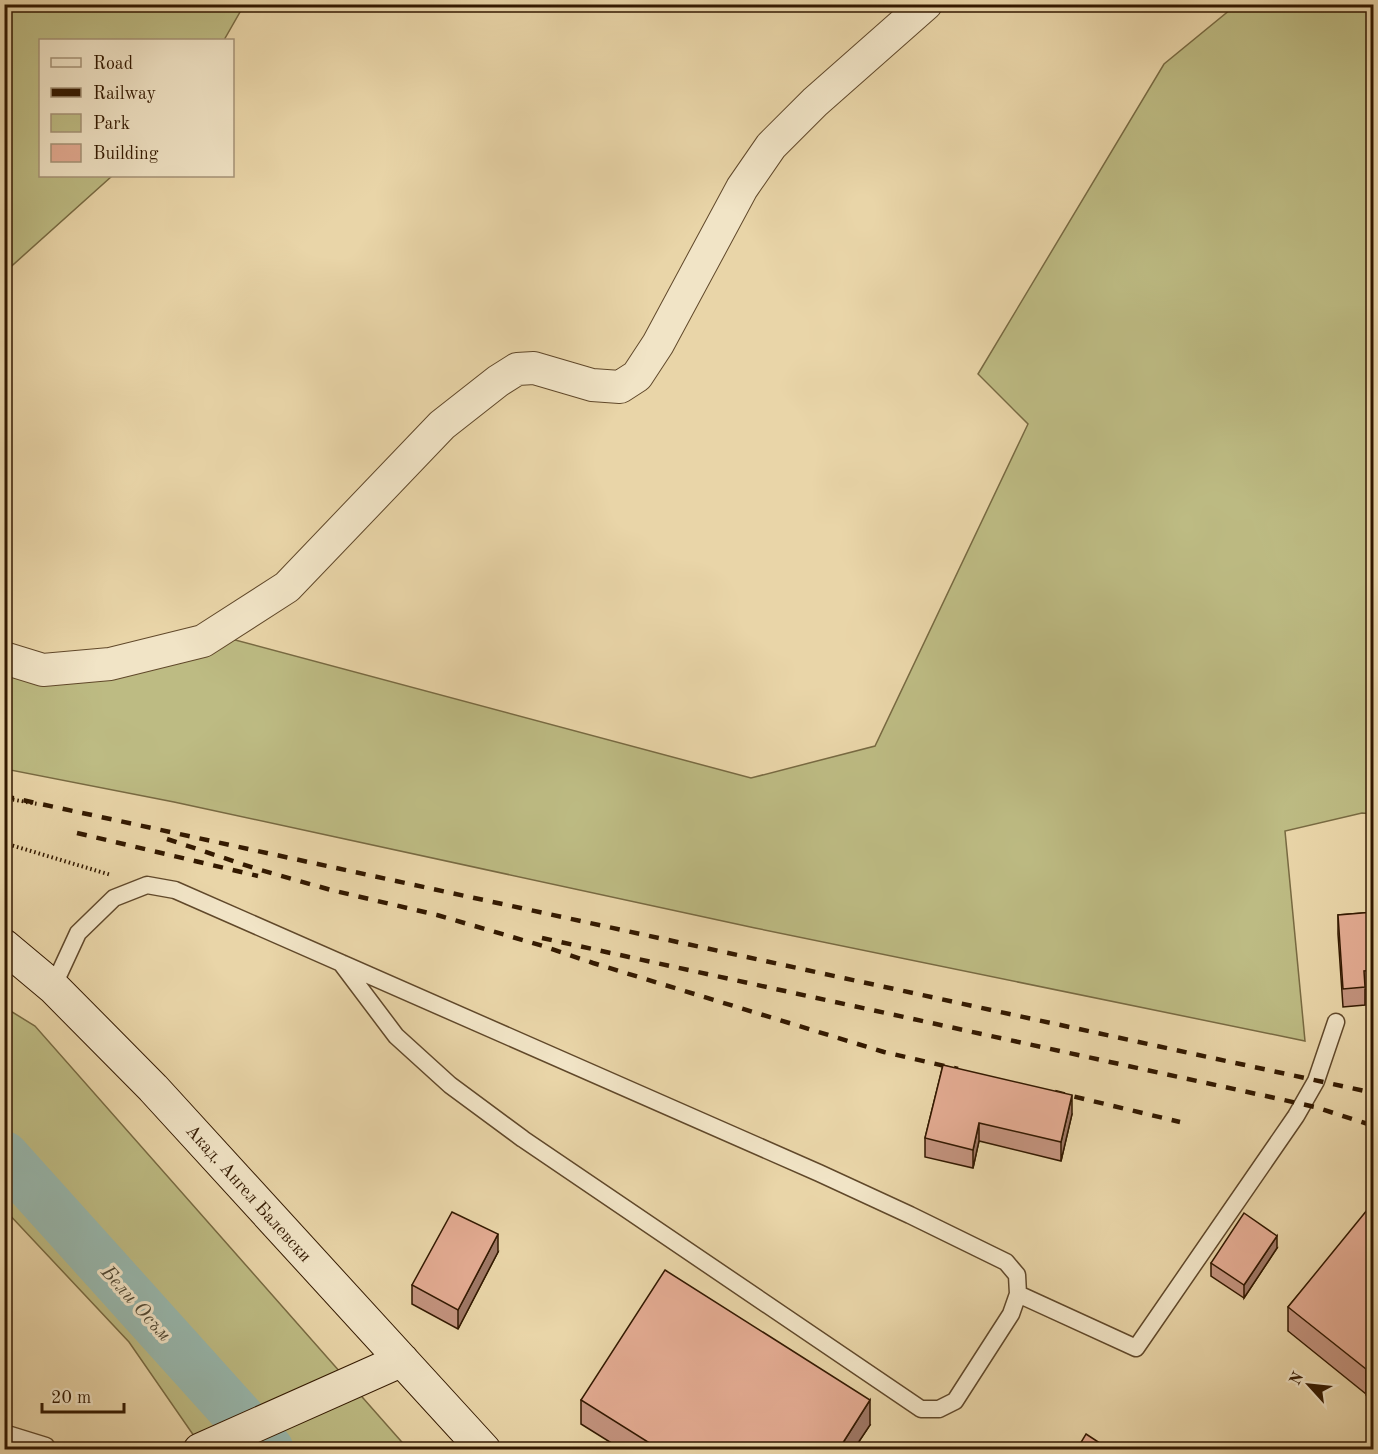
<svg xmlns="http://www.w3.org/2000/svg" width="1378" height="1454" font-family="'Old Standard TT',serif">
<style>
.green{fill:#bdbb83;stroke:#786a42;stroke-width:1.5}
.lines{fill:none;stroke-linecap:round;stroke-linejoin:round}
.river{stroke:#98b8ae;stroke-width:50}
.lane-casing{stroke:#60482a;stroke-width:19}
.street-casing{stroke:#60482a;stroke-width:34}
.secondary-casing{stroke:#331900;stroke-width:35}
.path{stroke:#331900;stroke-width:4;stroke-dasharray:1.5 3;stroke-linecap:butt}
.lane{stroke:#f1e4c6;stroke-width:16}
.street{stroke:#f1e4c6;stroke-width:32}
.secondary{stroke:#f1e4c6;stroke-width:33}
.rail{stroke:#331900;stroke-width:4.5;stroke-dasharray:10 10;stroke-linecap:butt}
.wall{fill:#c3937e;stroke:#331900;stroke-width:1.5}
.shaded-wall{fill:#9f7866;stroke:#331900;stroke-width:1.5}
.building{fill:#e3ab92;stroke:#331900;stroke-width:1.5}
.labels{text-anchor:middle;stroke-width:6;stroke-linejoin:round;paint-order:stroke}
.street-label{font-size:18px;fill:#331900;stroke:#f1e4c6}
.water-label{font-size:20px;font-style:italic;fill:#514934;stroke:#f1e4c6}
</style>
<rect width="100%" height="100%" fill="#e9d5a8"/>
<filter id="stains"><feTurbulence type="fractalNoise" baseFrequency=".00333" numOctaves="4"/><feColorMatrix values="0 0 0 0 .2 0 0 0 0 .09 0 0 0 0 .02 0 0 0 .5 -.17"/></filter>
<radialGradient id="worn" r=".72"><stop offset=".6" stop-color="#630" stop-opacity="0"/><stop offset="1" stop-color="#630" stop-opacity=".3"/></radialGradient>
<path class="green" d="M5 4 244 5 224 40H40V176H112L5 272Z
M1236 5H1373V814L1362 813 1285 831 1305 1041 755 928 174 802 5 769V668L209 633 751 778 875 746 1028 424 978 374 1164 64Z
M4 1007 35 1026 408 1449H203L129 1342 5 1210Z"/>
<g class="lines">
<path class="river" d="M4 1156 269 1450"/>
<defs>
<path id="lane" d="M53 987 78 933 114 898 147 885 175 890 819 1173 910 1215 1006 1262 1017 1275 1018 1294 1011 1314 955 1401 939 1409H921L523 1139 450 1085 396 1036 341 963
M1018 1294 1136 1348 1296 1116 1316 1081 1336 1022
M4 1433 46 1446"/>
<path id="street" d="M4 658 43 670 110 664 203 641 287 587 442 425 498 381 517 369 534 368 592 385 620 387 637 376 658 344 742 188 771 146 815 102 926 4"/>
<path id="secondary" d="M4 946 53 987 153 1088 484 1450
M200 1450 402 1360"/>
</defs>
<use href="#lane" class="lane-casing"/>
<use href="#street" class="street-casing"/>
<use href="#secondary" class="secondary-casing"/>
<path class="path" d="M4 798 38 804
M4 843 111 875"/>
<use href="#lane" class="lane"/>
<use href="#street" class="street"/>
<use href="#secondary" class="secondary"/>
<path class="rail" d="M4 796 1374 1093
M77 833 258 876
M167 839 257 869 331 890 437 915 543 946 593 963 884 1052 958 1069
M542 938 1275 1098 1315 1107 1374 1126
M1055 1092 1180 1122"/>
</g>
<path class="wall" d="M1374 912V989H1365V1005L1343 1007 1338 934V915Z
M943 1065 1072 1114 1061 1161 979 1141 973 1168 925 1157V1138Z
M1374 1205V1384L1366 1394 1288 1331V1307Z
M1277 1248 1244 1298 1211 1276V1263Z
M498 1252 458 1329 412 1304V1285Z
M581 1400 870 1425 854 1449H621L581 1424Z"/>
<path class="shaded-wall" d="M1072 1095V1114L1061 1161V1142Z
M979 1123V1141L973 1168V1150Z
M498 1234V1252L458 1329V1310Z
M1277 1236V1248L1244 1298V1285Z
M1374 1360V1384L1366 1394V1369Z
M870 1400V1425L854 1449H839Z"/>
<path class="building" d="M1374 912V970L1364 971 1365 987 1343 989 1338 915Z
M943 1065 1072 1095 1061 1142 979 1123 973 1150 925 1138Z
M1372 1204 1374 1205V1360L1366 1369 1288 1307Z
M452 1212 498 1234 458 1310 412 1285Z
M1244 1213 1277 1236 1244 1285 1211 1263Z
M665 1270 870 1400 839 1449H659L581 1400Z
M1086 1434 1109 1449H1077Z
M1143 1445 1150 1449H1140Z"/>
<g class="labels">
<g class="street-label">
<text transform="translate(249 1193) rotate(48)" y="6">Акад. Ангел Балевски</text>
</g>
<g class="water-label">
<text transform="translate(137 1303) rotate(48)" y="7">Бели Осъм</text>
</g>
</g>
<rect width="1378" height="1454" fill="none" stroke="#e9d5a8" stroke-width="24"/>
<rect x="6" y="6" width="1366" height="1442" fill="none" stroke="#331900" stroke-width="3"/>
<rect x="12" y="12" width="1354" height="1430" fill="none" stroke="#331900" stroke-width="1.5"/>
<rect x="39" y="39" width="195" height="138" fill="#f1e4c6" stroke="#a59377" stroke-width="1.5"/>
<rect x="51" y="58" width="30" height="9" fill="#f1e4c6" stroke="#a59377" stroke-width="1.5"/>
<text x="93" y="69" font-size="18" fill="#331900">Road</text>
<rect x="51" y="88" width="30" height="9" fill="#331900" stroke="#a59377" stroke-width="1.5"/>
<text x="93" y="99" font-size="18" fill="#331900">Railway</text>
<rect x="51" y="114" width="30" height="18" fill="#bdbb83" stroke="#a59377" stroke-width="1.5"/>
<text x="93" y="129" font-size="18" fill="#331900">Park</text>
<rect x="51" y="144" width="30" height="18" fill="#e3ab92" stroke="#a59377" stroke-width="1.5"/>
<text x="93" y="159" font-size="18" fill="#331900">Building</text>
<g transform="translate(1309 1385) rotate(297)" stroke="#f1e4c6" stroke-width="4.5" paint-order="stroke">
<path d="M0-4.5L10 22L0 15L-10 22Z" fill="#331900"/>
<text y="-9" font-size="16" font-weight="bold" text-anchor="middle" fill="#331900">N</text>
</g>
<path d="M42 1403v9h82v-9" fill="none" stroke="#331900" stroke-width="3"/>
<text x="51" y="1403" font-size="18" fill="#331900" stroke="#f1e4c6" stroke-width="4.5" paint-order="stroke">20 m</text>
<rect width="100%" height="100%" filter="url(#stains)"/>
<rect width="100%" height="100%" fill="url(#worn)"/>
</svg>
